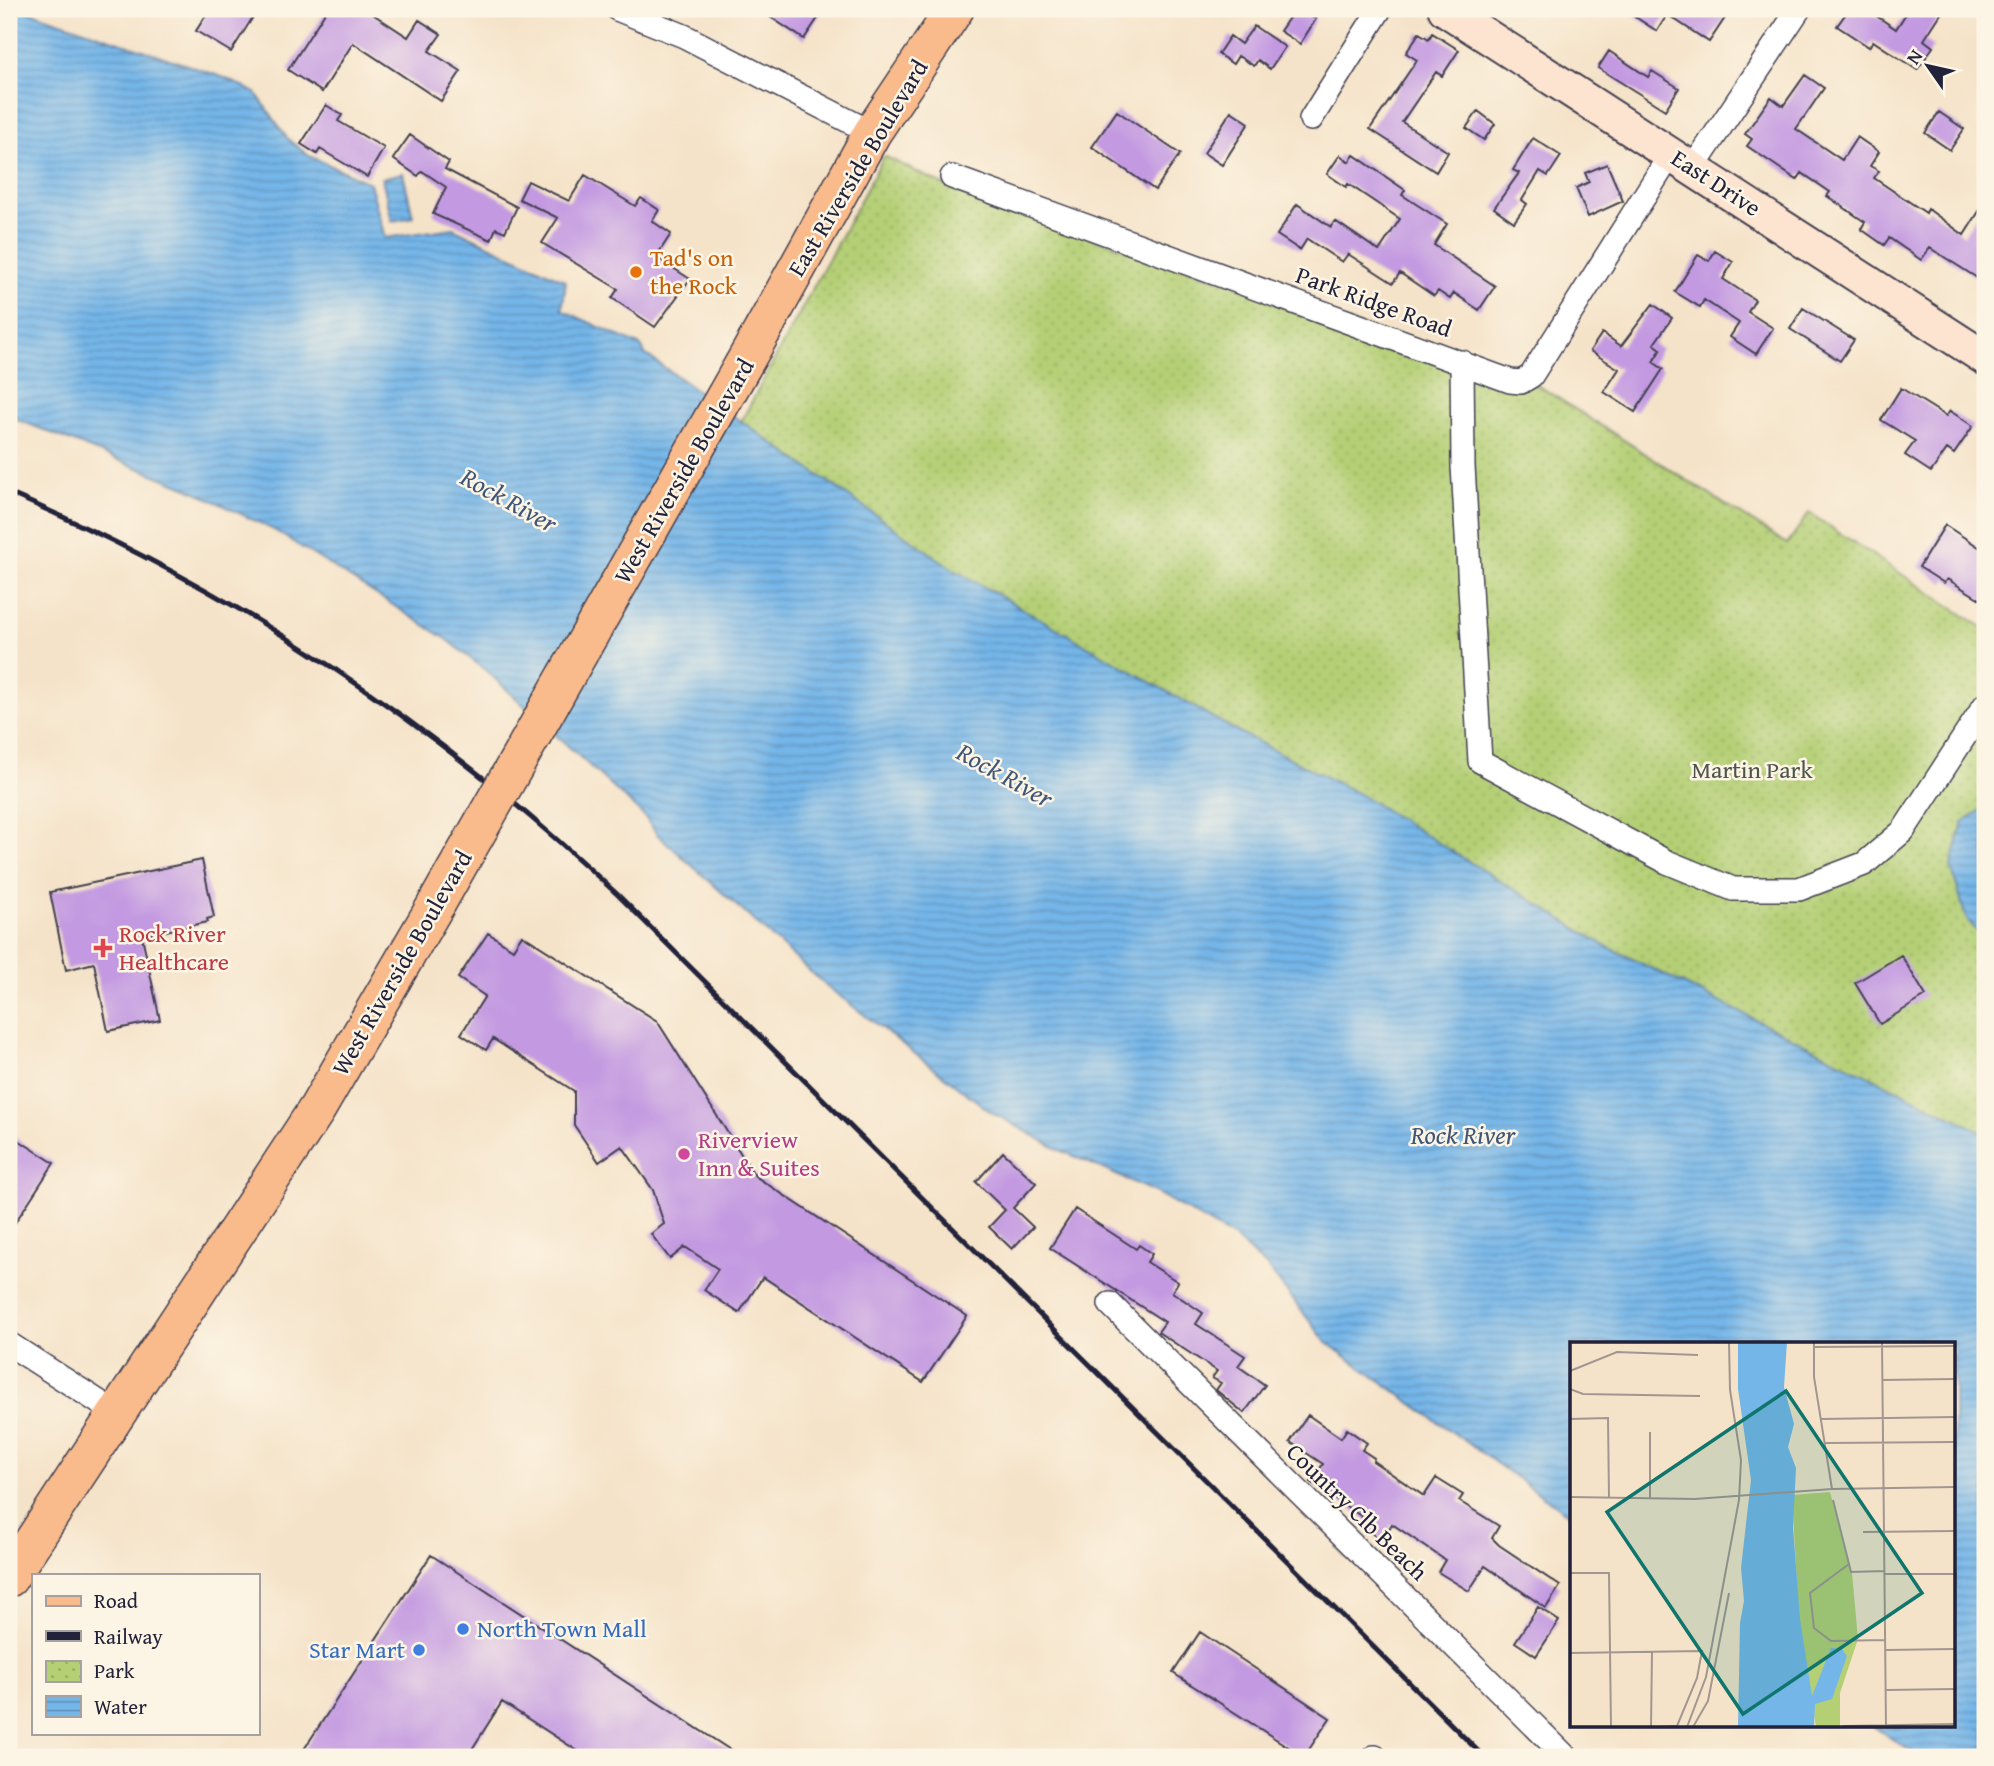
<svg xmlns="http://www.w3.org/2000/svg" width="1994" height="1766" font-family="'Gentium Book Plus',serif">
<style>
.park{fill:url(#park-dots);stroke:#6b7858;stroke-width:2}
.water{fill:url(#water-rules);stroke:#4c6c92;stroke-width:2}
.building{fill:#c39ae1}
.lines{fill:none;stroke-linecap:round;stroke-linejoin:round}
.street-casing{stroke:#423f50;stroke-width:26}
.secondary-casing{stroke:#423f50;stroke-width:37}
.primary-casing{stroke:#423f50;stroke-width:40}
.street{stroke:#fff;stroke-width:23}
.secondary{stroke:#fde4d1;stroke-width:33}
.primary{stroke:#fabb8c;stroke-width:37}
.rail{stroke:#22223b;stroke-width:5}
.primary-bridge-casing{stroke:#423f50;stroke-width:40;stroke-linecap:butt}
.primary-bridge{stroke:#fabb8c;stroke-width:37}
.food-dot{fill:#e8710a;stroke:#fcf5e5;stroke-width:2.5}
.health-dot{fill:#e0444e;stroke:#fcf5e5;stroke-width:2.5}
.hotel-dot{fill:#d1479c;stroke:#fcf5e5;stroke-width:2.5}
.shop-dot{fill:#3f7fe0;stroke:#fcf5e5;stroke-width:2.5}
.labels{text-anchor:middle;stroke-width:5;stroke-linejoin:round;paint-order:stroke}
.street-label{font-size:24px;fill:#22223b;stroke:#fcf5e5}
.food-label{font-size:24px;fill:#c56008;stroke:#fcf5e5;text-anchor:start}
.park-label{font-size:24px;fill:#4e564c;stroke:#fcf5e5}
.health-label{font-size:24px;fill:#be3a42;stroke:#fcf5e5;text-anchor:start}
.hotel-label{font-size:24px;fill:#b23c85;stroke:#fcf5e5;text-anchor:start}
.shop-label{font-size:24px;fill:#366cbe;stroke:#fcf5e5;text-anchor:start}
.water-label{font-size:26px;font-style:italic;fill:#3f5678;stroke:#fcf5e5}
.inset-road{fill:none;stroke:#a19690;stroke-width:2}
.view{fill:#0f766e;fill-opacity:0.15;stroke:#0f766e;stroke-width:3.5}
.inset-edge{fill:none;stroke:#22223b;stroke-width:3.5}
</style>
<defs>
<pattern id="park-dots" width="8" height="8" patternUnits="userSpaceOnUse" patternTransform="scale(1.75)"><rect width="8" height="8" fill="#b4cf74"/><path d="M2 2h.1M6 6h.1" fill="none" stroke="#9ab165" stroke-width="1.8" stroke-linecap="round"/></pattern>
<pattern id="water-rules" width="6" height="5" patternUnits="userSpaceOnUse" patternTransform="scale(1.75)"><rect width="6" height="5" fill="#75b6e9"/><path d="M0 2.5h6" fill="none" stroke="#6094be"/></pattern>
</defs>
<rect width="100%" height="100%" fill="#fcf5e5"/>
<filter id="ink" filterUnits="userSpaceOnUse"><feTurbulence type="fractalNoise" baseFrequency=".0143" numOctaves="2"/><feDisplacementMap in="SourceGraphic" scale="14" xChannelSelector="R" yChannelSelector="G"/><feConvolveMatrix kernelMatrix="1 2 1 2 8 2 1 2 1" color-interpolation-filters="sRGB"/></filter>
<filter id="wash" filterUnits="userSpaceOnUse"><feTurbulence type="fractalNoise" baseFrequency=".00686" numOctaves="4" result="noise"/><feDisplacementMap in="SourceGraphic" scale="28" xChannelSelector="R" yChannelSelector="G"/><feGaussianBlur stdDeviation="1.57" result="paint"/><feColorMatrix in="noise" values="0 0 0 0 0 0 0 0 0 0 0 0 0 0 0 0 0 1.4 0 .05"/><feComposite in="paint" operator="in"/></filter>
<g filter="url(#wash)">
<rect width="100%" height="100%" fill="#f5e3c9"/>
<path class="park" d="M884 156 966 196 1534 383 1787 544 1809 513 1985 629V1137L1611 956 1085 657 736 431Z"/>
<path class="water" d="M9 9H23L225 78 256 93 288 139 309 156 370 183 385 238 453 228 566 281 562 310 641 346 645 354 953 569 1233 729 1361 795 1604 945 1985 1133V1757H1919L1873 1726H1954V1344H1572V1517L1327 1343 1267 1267 1233 1237 1155 1192 1060 1150 991 1112 824 984 657 834 644 816 491 675 448 640 274 530 190 489 9 416Z
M403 173 413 217 392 221 382 178Z
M1985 807V941L1966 918 1951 866 1963 823Z"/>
<g id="blocks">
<path class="building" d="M210 9H258L231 52 196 31Z
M327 9H365L408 37 419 20 441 34 429 51 461 71 441 101 353 43 322 92 288 70Z
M758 9H824L804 39Z
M1295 9 1316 19 1300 44 1280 31Z
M1623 9H1658L1667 15 1657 31Z
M1659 9H1731L1709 42Z
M1849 9H1866L1896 29 1909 9H1944L1924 40 1933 47 1917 70 1873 41 1869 47 1837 26Z
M1254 26 1285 47 1270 69 1258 60 1254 66 1238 56 1233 64 1218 54 1230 36 1241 44Z
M1419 33 1429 39 1432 33 1459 50 1442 76 1436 72 1402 122 1448 152 1436 172 1370 129 1417 60 1406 53Z
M1609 51 1648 77 1652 71 1679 88 1665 110 1598 68Z
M1805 75 1824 88 1796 129 1842 160 1857 137 1879 152 1870 166 1879 171 1874 178 1926 213 1928 209 1964 235 1985 202V283L1930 248 1921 260 1889 238 1884 245 1861 229 1865 222 1827 196 1830 192 1802 173 1797 180 1747 146 1752 139 1745 134 1771 97 1783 106Z
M326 105 342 115 338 121 384 148 367 177 320 149 317 154 301 144Z
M1117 111 1180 154 1155 190 1092 147Z
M1231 111 1249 123 1222 165 1204 153Z
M1478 111 1495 124 1484 140 1466 128Z
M1939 112 1964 129 1950 150 1925 133Z
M410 135 449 162 445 169 517 207 505 232 496 228 491 240 433 214 446 187 422 171 418 176 393 159Z
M1533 138 1561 156 1548 176 1540 171 1522 200 1527 204 1514 222 1494 208 1519 173 1513 170Z
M1340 155 1349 162 1354 155 1405 190 1402 195 1447 224 1434 245 1495 286 1479 310 1454 293 1450 299 1438 291 1434 296 1400 273 1393 283 1348 254 1342 262 1307 239 1300 250 1277 235 1297 204 1331 227 1335 221 1379 251 1400 219 1348 184 1346 187 1327 174Z
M1607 164 1623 201 1588 217 1576 188 1589 182 1585 173Z
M585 175 635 206 641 198 659 210 652 221 671 234 656 257 690 279 655 327 612 298 618 289 542 243 558 218 519 199 528 181 569 201Z
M1715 251 1733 262 1723 279 1755 300 1748 312 1773 328 1756 354 1730 337 1739 323 1704 300 1700 307 1675 292 1698 255 1709 261Z
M1653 304 1672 318 1654 344 1661 349 1653 362 1663 369 1635 412 1604 392 1619 369 1590 351 1602 333 1621 346Z
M1803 308 1854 340 1840 361 1790 329Z
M1901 388 1946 416 1950 411 1973 426 1954 454 1947 449 1931 472 1905 455 1915 441 1881 420Z
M1945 525 1985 551V602L1947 579 1944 583 1919 567Z
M202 860 214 917 207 919 208 922 142 936 160 1020 108 1031 94 963 66 970 50 892Z
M488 933 513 949 522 935 657 1021 755 1176 967 1316 923 1382 763 1277 739 1313 704 1290 718 1269 685 1247 670 1259 651 1234 664 1224 653 1190 622 1146 599 1162 574 1125V1091L493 1039 486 1050 461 1034 485 996 458 978Z
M1901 955 1926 996 1880 1024 1855 983Z
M9 1134 54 1163 9 1232Z
M1003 1152 1036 1183 1013 1208 1033 1227 1012 1249 989 1227 1005 1210 976 1182Z
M1075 1209 1136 1249 1139 1245 1152 1254 1147 1262 1178 1282 1172 1292 1203 1313 1196 1324 1245 1356 1238 1366 1265 1385 1244 1413 1216 1390 1221 1383 1212 1378 1217 1371 1158 1332 1165 1322 1050 1248Z
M1308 1415 1341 1438 1347 1429 1367 1443 1362 1450 1374 1458 1373 1461 1424 1496 1436 1478 1463 1495 1459 1501 1499 1526 1492 1538 1499 1545 1560 1586 1546 1608 1485 1566 1469 1591 1438 1572 1445 1560 1392 1524 1382 1540 1361 1526 1365 1519 1311 1482 1323 1464 1290 1442Z
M431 1555 741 1757H587L502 1702 467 1757H299Z
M1538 1607 1559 1621 1536 1656 1515 1642Z
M1200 1632 1330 1718 1304 1757 1173 1673Z"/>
</g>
</g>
<g filter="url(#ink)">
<use href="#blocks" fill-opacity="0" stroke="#423f50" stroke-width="2"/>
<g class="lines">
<defs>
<path id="street" d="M617 9 684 36 872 133
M1311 119 1380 9
M1693 168 1799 9
M952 177 1510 381 1521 382 1531 376 1671 154
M1462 362 1463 466 1480 761 1667 862 1733 889H1799L1864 864 1903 831 1985 705
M1110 1304 1566 1757
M9 1344 116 1413
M1374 1757H1375"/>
<path id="secondary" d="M1445 9 1985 358"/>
<path id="primary" d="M764 328 872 133 955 9
M9 1578 317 1109 437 903"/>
</defs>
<use href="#street" class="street-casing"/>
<use href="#secondary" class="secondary-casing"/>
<use href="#primary" class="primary-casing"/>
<use href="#street" class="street"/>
<use href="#secondary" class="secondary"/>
<use href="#primary" class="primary"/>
<path class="rail" d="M9 493C238 591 436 724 618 895L1484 1757"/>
<defs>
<path id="primary-bridge" d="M437 903 764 328"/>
</defs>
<use href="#primary-bridge" class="primary-bridge-casing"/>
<use href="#primary-bridge" class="primary-bridge"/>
</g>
</g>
<circle class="food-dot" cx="636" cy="272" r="7"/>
<path class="health-dot" d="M99.5 937.5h7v7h7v7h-7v7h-7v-7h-7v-7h7z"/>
<circle class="hotel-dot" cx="684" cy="1154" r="7"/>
<g class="shop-dot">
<circle cx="463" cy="1629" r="7"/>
<circle cx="419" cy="1650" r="7"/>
</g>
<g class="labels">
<g class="street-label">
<text transform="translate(858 168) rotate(-59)" y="8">East Riverside Boulevard</text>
<text transform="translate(1716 183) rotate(33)" y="8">East Drive</text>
<text transform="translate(1374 302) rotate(20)" y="8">Park Ridge Road</text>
<text transform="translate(684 471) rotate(-60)" y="8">West Riverside Boulevard</text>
<text transform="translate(402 963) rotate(-60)" y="8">West Riverside Boulevard</text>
<text transform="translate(1357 1512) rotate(44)" y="8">Country Clb Beach</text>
</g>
<g class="food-label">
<text x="650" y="266">Tad's on<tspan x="650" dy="28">the Rock</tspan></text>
</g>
<g class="park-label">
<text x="1752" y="778">Martin Park</text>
</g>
<g class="health-label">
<text x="119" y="942">Rock River<tspan x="119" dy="28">Healthcare</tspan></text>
</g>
<g class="hotel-label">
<text x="698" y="1148">Riverview<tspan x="698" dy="28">Inn &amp; Suites</tspan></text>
</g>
<g class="shop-label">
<text x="477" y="1637">North Town Mall</text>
<text x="405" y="1658" text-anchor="end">Star Mart</text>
</g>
<g class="water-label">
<text transform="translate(509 500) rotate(29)" y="9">Rock River</text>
<text transform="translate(1005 775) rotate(29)" y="9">Rock River</text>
<text x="1463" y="1144">Rock River</text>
</g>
</g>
<g transform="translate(1570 1342)">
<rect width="385" height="385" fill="#f5e3c9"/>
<path d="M260 150 282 231 288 297 270 351V385H246L229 278 222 153Z" fill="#b4cf74"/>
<path d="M168 0H217L214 45 224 82 218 105 226 126 223 185 230 277 242 354 261 306 272 307 277 314 262 357 245 362 244 385H168L170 281 174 259 171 226 181 138 168 47Z" fill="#75b6e9"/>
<path class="inset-road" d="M244 0V35L262 147M312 0 316 385M244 5 385 4M0 29 47 10 128 13M312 38 385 37M0 47 13 52 130 54M0 77 38 76 39 156M250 77 385 75M80 90V157M255 101 385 100M0 155 125 157 262 147 385 145M263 158 281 230 314 229M293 190 385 189M279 222 240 251 244 286 261 299 315 298M0 231H39L41 385M314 232H385M316 308 385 307M0 311 132 309 127 336 107 384 89 385M316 348 385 347M273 384 385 382M81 385 82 310M117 385 136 335 169 158 171 118 160 48 159 0M123 385 138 359 159 251"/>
<path class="view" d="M216 49 352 251 173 372 37 170Z"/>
<rect width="385" height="385" class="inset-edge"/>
</g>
<rect width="1994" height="1766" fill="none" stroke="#fcf5e5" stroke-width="35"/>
<rect x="32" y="1574" width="228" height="161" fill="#fcf5e5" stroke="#a5a1a1" stroke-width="2"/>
<rect x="46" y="1596" width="35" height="10" fill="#fabb8c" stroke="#a5a1a1" stroke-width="2"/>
<text x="94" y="1608" font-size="21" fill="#22223b">Road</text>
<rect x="46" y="1631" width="35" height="10" fill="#22223b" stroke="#a5a1a1" stroke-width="2"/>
<text x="94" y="1644" font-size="21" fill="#22223b">Railway</text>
<rect x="46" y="1661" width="35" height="21" fill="url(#park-dots)" stroke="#a5a1a1" stroke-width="2"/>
<text x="94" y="1678" font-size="21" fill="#22223b">Park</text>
<rect x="46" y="1696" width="35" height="21" fill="url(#water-rules)" stroke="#a5a1a1" stroke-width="2"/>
<text x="94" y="1714" font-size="21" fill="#22223b">Water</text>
<g transform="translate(1928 66) rotate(304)" stroke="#fcf5e5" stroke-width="5" paint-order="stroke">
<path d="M0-5L12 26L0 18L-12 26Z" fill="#22223b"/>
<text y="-10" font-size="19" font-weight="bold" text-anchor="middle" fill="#22223b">N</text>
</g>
</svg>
